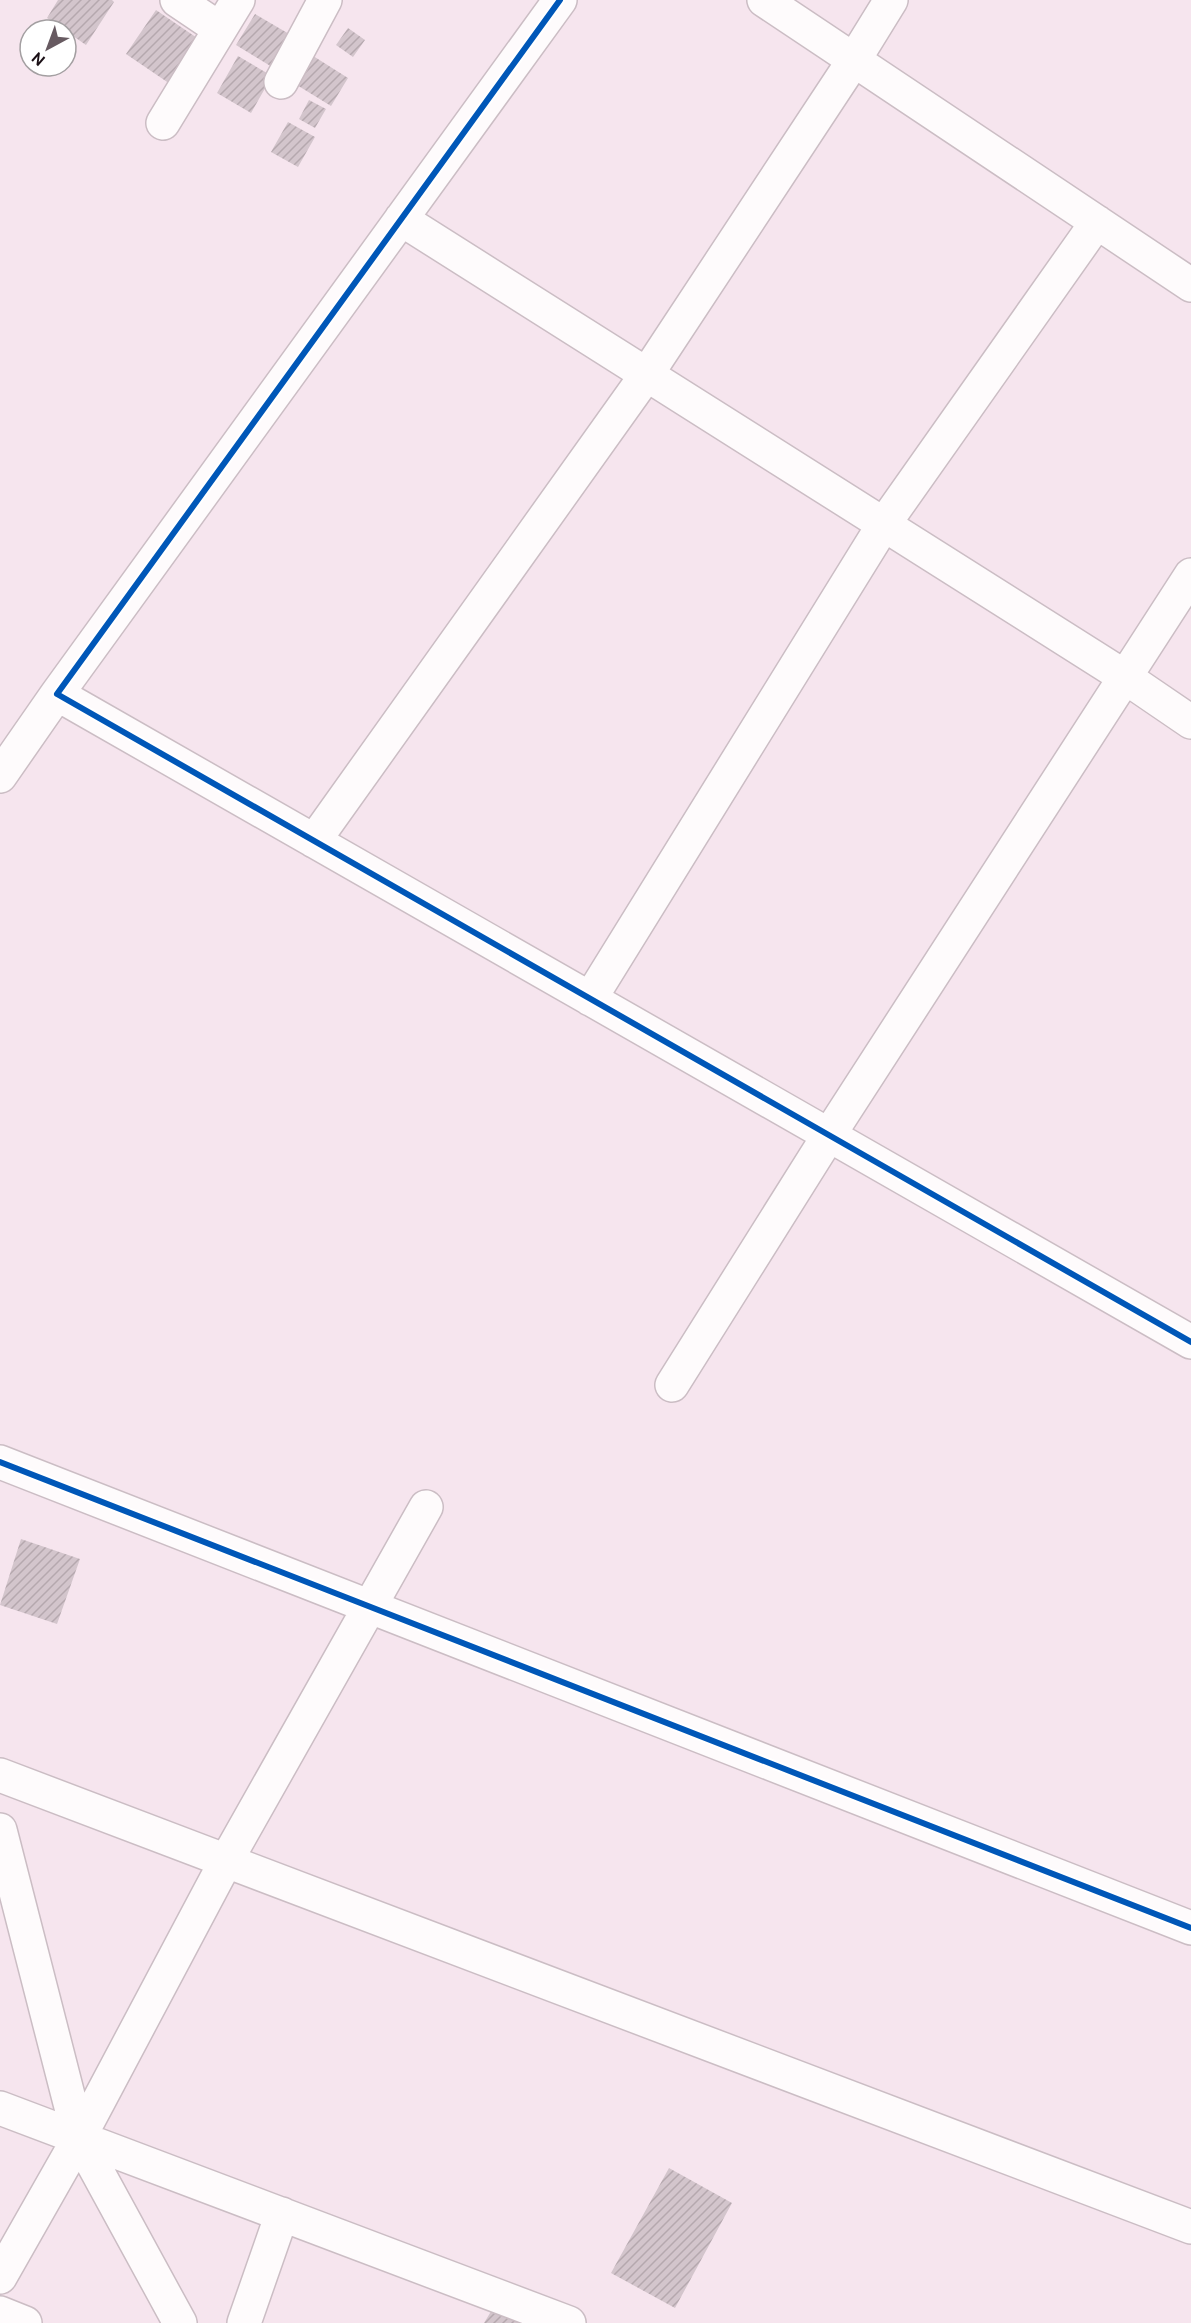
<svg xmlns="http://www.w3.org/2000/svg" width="1191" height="2323" font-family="Cabin,sans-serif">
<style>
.building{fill:url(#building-hatch)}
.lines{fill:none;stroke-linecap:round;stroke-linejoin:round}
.minor-casing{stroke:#cbbdc4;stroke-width:36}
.minor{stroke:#fefbfc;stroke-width:33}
.cycleway-casing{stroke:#fff;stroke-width:10}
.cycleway{stroke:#0057b8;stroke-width:6}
</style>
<defs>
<pattern id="building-hatch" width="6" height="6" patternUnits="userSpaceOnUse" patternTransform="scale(1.5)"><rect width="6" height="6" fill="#d3c5cc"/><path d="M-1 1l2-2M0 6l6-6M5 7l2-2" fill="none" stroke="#b5a8ae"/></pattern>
</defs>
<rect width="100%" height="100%" fill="#f6e5ee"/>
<path class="building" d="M58 0H112L114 2 86 45 47 18Z
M156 10 206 44 176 88 126 54Z
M255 14 296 38 277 70 236 45Z
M348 28 365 40 353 57 336 45Z
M310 54 348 78 331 106 292 82Z
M238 56 272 76 251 113 217 93Z
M309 100 326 109 315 128 299 119Z
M288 122 315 137 298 167 271 152Z
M21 1539 80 1559 57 1624 0 1605Z
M669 2168 732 2203 675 2308 611 2273Z
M504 2290 529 2323H484Z"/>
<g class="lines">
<defs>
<path id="minor" d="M177 0 220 29
M560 0 57 694 1191 1342
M764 0 1191 285
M281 82 325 0
M163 123 238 0
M401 219 1125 677 1191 722
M0 776 57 694
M314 841 647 374 854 60 891 0
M590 999 884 524 1097 222
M672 1385 829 1135 1191 575
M0 1462 1191 1928
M0 1775 1191 2227
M0 1830 79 2138 180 2323
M0 2108 569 2323
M0 2277 79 2138 226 1861 426 1507
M0 2313 25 2323
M244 2323 282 2214"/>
</defs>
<use href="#minor" class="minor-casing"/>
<use href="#minor" class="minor"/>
<defs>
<path id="cycleway" d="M560 0 57 694 1191 1342
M0 1462 1191 1928"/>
</defs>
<use href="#cycleway" class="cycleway-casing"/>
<use href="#cycleway" class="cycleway"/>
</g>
<g transform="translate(48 48) rotate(221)"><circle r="28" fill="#ffffff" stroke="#a39fa1" stroke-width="1.5"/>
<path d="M0-4.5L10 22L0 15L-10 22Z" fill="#675a61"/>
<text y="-9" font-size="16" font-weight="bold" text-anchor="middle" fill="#1a0f15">N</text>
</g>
</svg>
